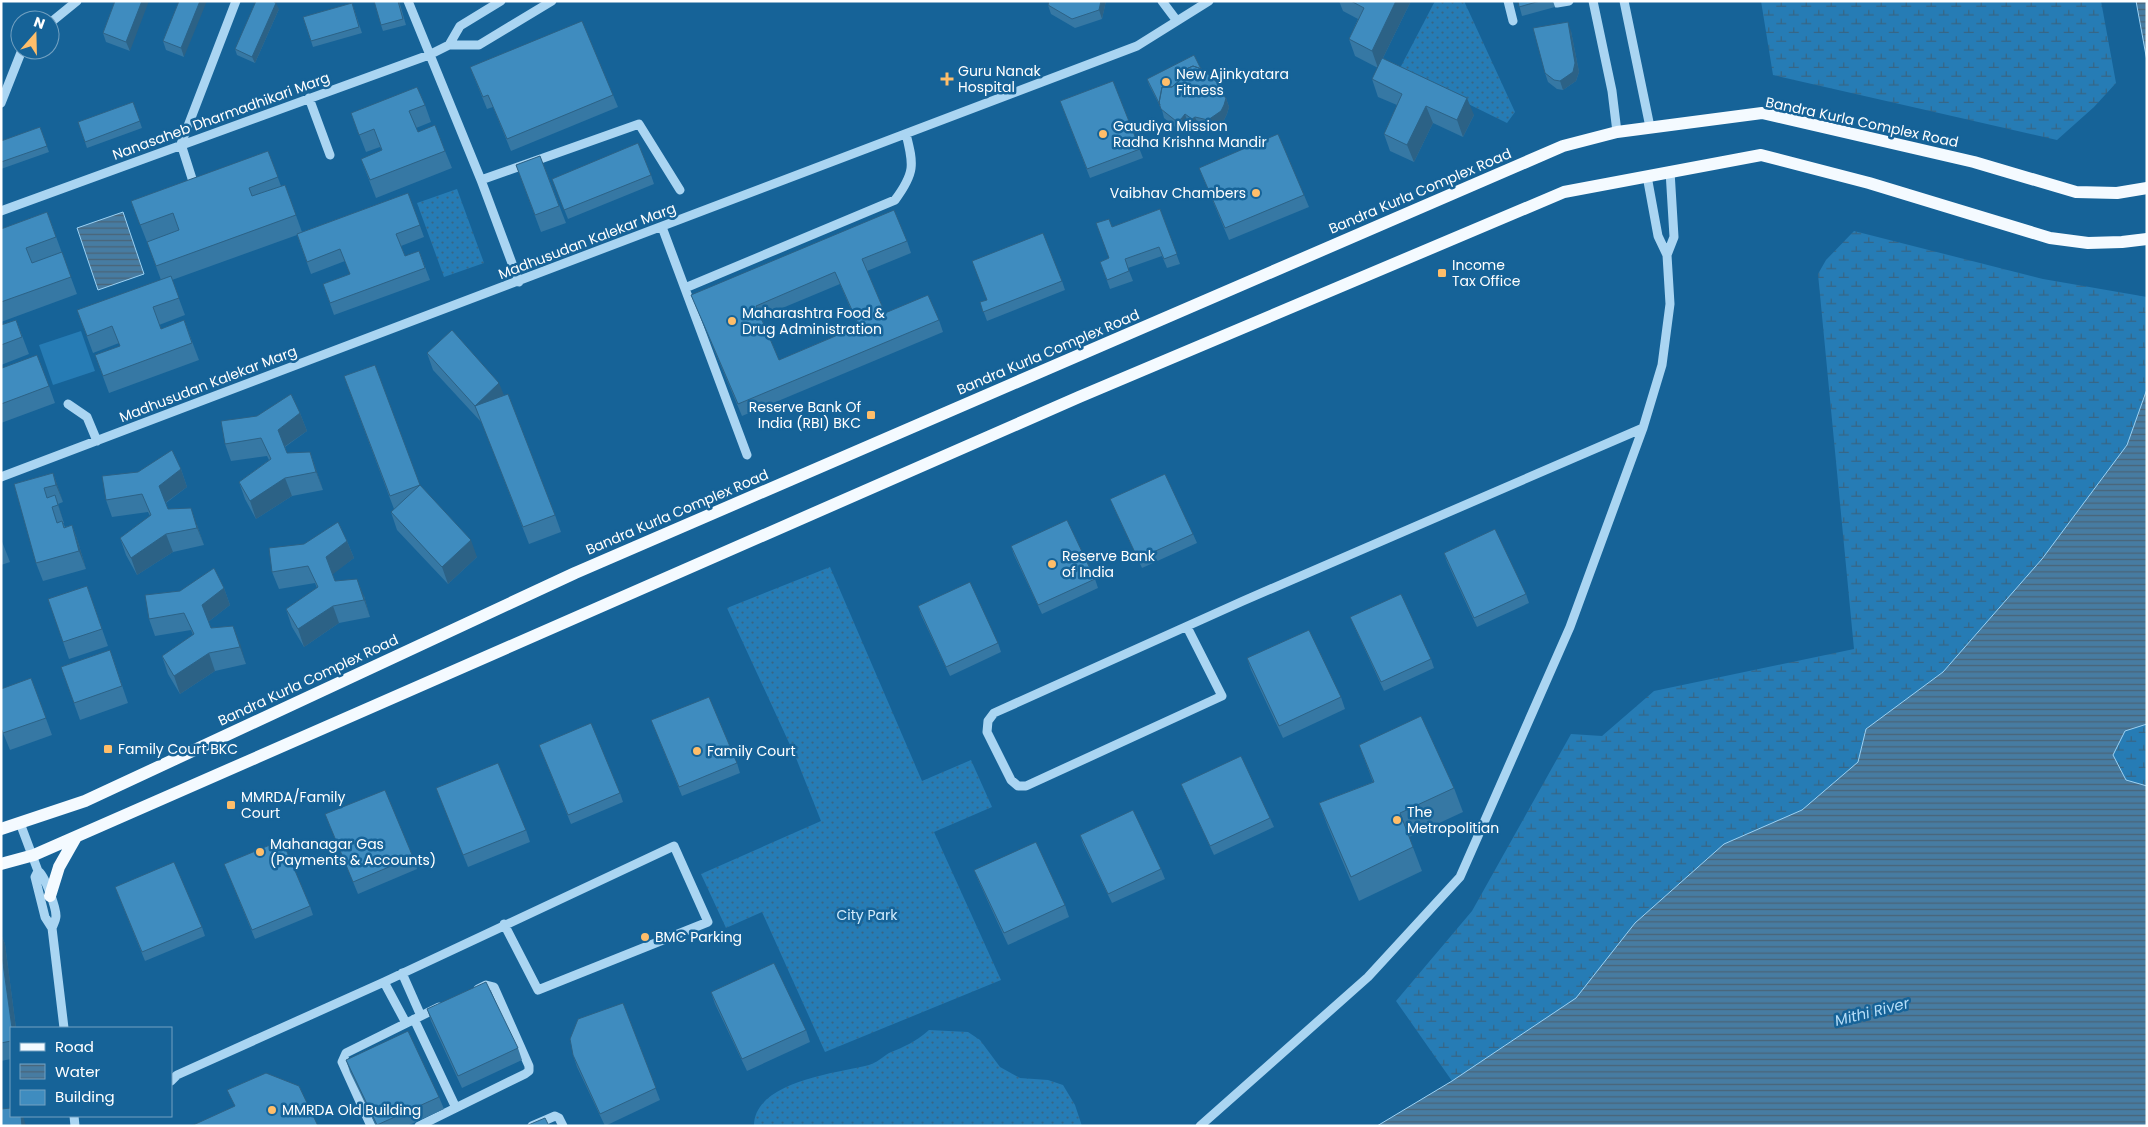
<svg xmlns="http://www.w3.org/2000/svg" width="2148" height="1127" font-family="Poppins,sans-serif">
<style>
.grass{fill:url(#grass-dots)}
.wetland{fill:url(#wetland-marsh)}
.pitch{fill:#267cb5}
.water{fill:url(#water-rules);stroke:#9cd2f4}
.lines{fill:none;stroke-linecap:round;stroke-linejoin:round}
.minor{stroke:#aad5f2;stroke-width:9}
.major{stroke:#f4faff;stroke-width:12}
.wall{fill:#3678a4;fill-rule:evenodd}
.shaded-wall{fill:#2c6286}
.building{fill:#3f8cbf;stroke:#2c6286;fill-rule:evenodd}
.poi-dot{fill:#ffbe6a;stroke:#166398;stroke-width:2}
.labels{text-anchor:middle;stroke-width:5;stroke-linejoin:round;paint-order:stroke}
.poi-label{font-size:14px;fill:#fff;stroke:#166398;text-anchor:start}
.street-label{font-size:14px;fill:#fff;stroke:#166398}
.park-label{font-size:14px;fill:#d1ebfc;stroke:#166398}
.water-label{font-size:15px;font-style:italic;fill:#b6def8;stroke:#166398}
</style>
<defs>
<pattern id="grass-dots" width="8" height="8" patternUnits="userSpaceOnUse" patternTransform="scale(1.25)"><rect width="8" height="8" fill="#267cb5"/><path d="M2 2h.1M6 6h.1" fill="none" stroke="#376686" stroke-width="1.8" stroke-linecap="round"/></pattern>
<pattern id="wetland-marsh" width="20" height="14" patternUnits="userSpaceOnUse" patternTransform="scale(1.25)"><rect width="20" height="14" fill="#267cb5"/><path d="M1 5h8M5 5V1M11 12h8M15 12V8" fill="none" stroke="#376686"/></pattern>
<pattern id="water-rules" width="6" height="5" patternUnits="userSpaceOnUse" patternTransform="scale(1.25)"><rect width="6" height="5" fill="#477ca2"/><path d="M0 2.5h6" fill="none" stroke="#4a6477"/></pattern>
</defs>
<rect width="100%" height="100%" fill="#166398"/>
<path class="grass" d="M1435 1H1464L1515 112 1507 123 1399 70Z
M457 189 484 263 444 277 417 203Z
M830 567 922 781 971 760 992 807 934 832 1001 980 825 1052 762 912 726 928 701 874 821 821 796 758 727 608Z
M929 1030 968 1032 980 1040 1000 1067 1020 1078 1048 1080 1063 1085 1075 1105 1082 1126H754C754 1081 838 1073 869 1065 876 1063 883 1057 889 1053 906 1046 915 1042 929 1030Z"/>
<path class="wetland" d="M1761 1H2101L2116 83 2094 107 2057 140 1773 75Z
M1854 231 2043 279 2147 297V389L2127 445 2042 559 1943 672 1866 729 1858 762 1802 810 1724 844 1635 923 1576 998 1452 1081 1396 1001 1472 911 1571 734 1602 736 1654 691 1854 649 1818 274 1826 260Z
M2147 724V786L2126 780 2113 755 2125 731Z"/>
<path class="pitch" d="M81 331 95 371 53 385 39 345Z"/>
<path class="water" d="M2136 1H2147V61Z
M123 212 144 274 98 290 77 228Z
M2147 389V724L2125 731 2113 755 2126 780 2147 786V1126H1377L1452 1081 1576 998 1635 923 1724 844 1802 810 1858 762 1866 729 1943 672 2042 559 2127 445Z"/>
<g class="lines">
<path class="minor" d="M408 1 481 180 519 282
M1162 1 1177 21
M1508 1 1513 21
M1593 1 1612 91 1617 132
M1624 1 1650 127
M1557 3 1569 1
M50 23 77 1
M449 45 460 26 501 1
M309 98 330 155
M1 103 22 50
M1647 176 1658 236 1667 255
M481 180 639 124 680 190
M195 188 181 144 236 1
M1 211 429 55 449 45H479L552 1
M662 227 747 455
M685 288 895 200C915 173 914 165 906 134
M68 404 87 417 97 441
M1 477 1137 46 1209 1
M1187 627 1222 696 1026 786H1018L1011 780 987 732 988 721 994 713 1243 601 1643 428
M20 823 38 871C45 875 56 908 56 916 56 920 53 925 52 928
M38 871 35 877 45 917 52 928 64 1028
M402 973 421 1016
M384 982 406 1023
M414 1019 456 1108
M171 1081 177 1075 384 982 674 846 708 922 538 990 504 924
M74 1116 75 1126
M371 1126 342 1062 346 1053 439 1007
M419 1126 525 1074 529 1071V1066L494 987 486 985 478 989
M532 1126 555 1116 559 1118 563 1126
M1200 1126 1368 977 1460 877 1570 627 1643 428 1662 365 1670 304 1667 255 1674 237 1670 171"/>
<path class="major" d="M1 829 85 801 575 573 1563 146 1617 132 1762 113 1974 162 2076 192 2117 193 2147 188
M1 864 34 855 1079 397 1564 192 1761 155 1869 183 2050 238 2088 243 2122 242 2147 239
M50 896 59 867 76 837"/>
</g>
<path class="wall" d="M115 1 130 51 106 42 103 33Z
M179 1 184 57 166 50 163 41Z
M399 1 406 25 383 31 381 25Z
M1106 1 1102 19 1075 28 1051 14 1048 5Z
M1339 1H1411L1383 58 1474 115 1463 137 1433 123 1414 162 1390 151 1384 134 1397 105 1378 97 1372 79 1378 68 1355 56 1349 39 1358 19 1343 11Z
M1518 1H1553L1555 7 1522 16Z
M352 3 362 33 313 47 303 17Z
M279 9 255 63 237 55 235 49Z
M1571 31 1579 72 1576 81 1563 90 1557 89 1548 82 1545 73Z
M470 67 613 95 618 107 511 151 493 107 487 109Z
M1201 69 1226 98 1229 107 1227 114 1224 120 1211 129 1199 126 1195 128 1188 123 1184 128 1179 130 1164 118 1162 110 1149 85 1147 79Z
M1113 81 1143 158 1090 178 1060 101Z
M133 102 142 128 87 148 78 122Z
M425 105 431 122 416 128 418 132 445 151 452 168 376 198 361 159 382 151 380 147 366 152 351 113Z
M40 127 49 152 1 169V141Z
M268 151 281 186 285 185 302 232 408 193 424 237 401 246 405 256 419 251 430 280 334 315 323 284 350 274 345 261 311 274 297 235 172 280 185 315 159 325 161 329 184 320 199 360 109 393 95 355 120 346 119 343 93 353 77 310 161 280 147 242 179 230 147 242 131 201Z
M540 156 566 223 541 232 516 165Z
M1199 168 1304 195 1309 207 1229 240Z
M651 175 654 184 568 219 552 179Z
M1160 209 1180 264 1167 268 1162 256 1128 268 1133 281 1110 289 1100 262 1109 258 1112 227Z
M47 212 77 294 1 322V229Z
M907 241 911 253 867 271 885 313 939 320 943 332 742 416 691 295ZM840 284 858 326 779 360 761 317Z
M1062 281 1065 290 987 321 980 302Z
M16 320 29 354 1 365V325Z
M427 353 504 395 555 515 561 532 529 544 482 423 433 370Z
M1 366 2 368 49 386 55 403 1 423Z
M344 376 420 485 477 557 448 584 397 530 391 512 394 509Z
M300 413 307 431 285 447 287 453 310 452 323 490 292 496 256 519 245 499 239 482 269 460 267 456 231 461 225 444Z
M181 469 187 487 166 503 168 509 197 525 204 545 173 552 137 575 126 555 120 538 150 516 148 512 112 517 106 500Z
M53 473 63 502 58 504 64 523H63L65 527 72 525 78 542 86 569 43 581 36 563 14 484Z
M1110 499 1193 534 1197 543 1142 568 1114 508Z
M1 539 10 562 1 565Z
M347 541 354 558 332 574 335 581 364 596 370 617 339 623 304 647 292 627 286 609 317 588 315 583 279 589 272 572 304 544Z
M1011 546 1095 579 1098 588 1042 614 1014 555Z
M1444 553 1526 594 1529 603 1477 627 1447 562Z
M87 586 108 646 69 659 48 599Z
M224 588 230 605 208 622 211 628 233 626 246 664 215 671 180 694 168 674 162 656 193 635 191 630 155 636 149 619Z
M918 606 998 643 1001 652 950 676 921 615Z
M1350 617 1431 659 1434 668 1384 691 1354 626Z
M110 650 128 703 80 720 61 667Z
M1247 658 1341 697 1345 709 1283 738 1251 670Z
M31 678 52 735 10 750 1 728Z
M651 720 737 763 740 773 682 796Z
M539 745 620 793 623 802 571 824Z
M1359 745 1454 788 1463 812 1409 837 1422 871 1359 901 1328 827 1319 803 1373 782Z
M1181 784 1270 818 1274 827 1214 855 1185 793Z
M436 788 526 830 530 842 468 867Z
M325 814 413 857 417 869 358 894Z
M1080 835 1161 869 1165 879 1112 903 1083 844Z
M224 864 310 906 313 915 255 939Z
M974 870 1065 905 1069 917 1008 945 979 882Z
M115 887 202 927 205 936 145 961Z
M1 934 5 944 16 1028H11V1059L1 1061Z
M711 992 806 1030 810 1042 747 1071 715 1004Z
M623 1003 660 1100 605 1126 577 1067 573 1055Z
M427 1009 518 1048 522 1060 462 1088 431 1021Z
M346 1060 439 1097 444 1109 407 1126H376L350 1072Z"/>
<path class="shaded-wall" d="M142 1H149L130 51 126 42Z
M200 1H207L184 57 181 48Z
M1101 1H1106L1102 19 1099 10Z
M1396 1H1411L1378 68 1372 51Z
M276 3 279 9 255 63 252 57Z
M1568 22 1571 31 1579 72 1576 81 1563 90 1560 81Z
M1221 86 1224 95V102L1220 93Z
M1226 98 1229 107 1227 114 1224 120 1211 129 1208 120Z
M1467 98 1474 115 1463 137 1457 120Z
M1426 106 1433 123 1414 162 1407 145Z
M1185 114 1188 123 1184 128 1181 119Z
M1195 117 1199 126 1195 128 1192 119Z
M499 383 506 400 475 406Z
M300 413 307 431 284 447 278 430Z
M310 452 316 469 323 490 316 472Z
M181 469 187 487 165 503 159 486Z
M53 473 59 490 63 502 56 485Z
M285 478 292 496 256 519 250 501Z
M55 495 61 513 64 523 58 505Z
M191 508 197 525 204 545 197 528Z
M72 525 78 542 86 569 79 551Z
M166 534 173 552 137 575 131 558Z
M471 540 477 557 448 584 442 567Z
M347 541 354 558 332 575 326 557Z
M357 579 364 596 370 617 364 600Z
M224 588 230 605 208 622 202 605Z
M333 606 339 623 304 647 298 629Z
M233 626 240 643 246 664 240 647Z
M209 653 215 671 180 694 174 676Z
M1 934 5 944 16 1028H12L1 949Z
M21 1116H23L26 1126H22Z"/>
<path class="building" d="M115 1H142L126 42 103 33Z
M179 1H200L181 48 163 41Z
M256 1H273L276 3 252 57 235 49Z
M374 1H398L403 19 381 25Z
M1049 1H1101L1099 10 1072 19 1048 5Z
M1351 1H1396L1372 51 1349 39 1364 8Z
M1518 1H1540L1519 7Z
M352 3 359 27 311 41 303 17Z
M582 21 613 95 507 139 488 95 483 97 470 67Z
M1568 22 1575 63 1573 72 1560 81 1554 80 1545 73 1533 28Z
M1194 55 1201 69 1193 66 1184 70 1179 81 1172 87H1162L1159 103 1160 105 1147 79Z
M1382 58 1467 98 1457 120 1426 106 1407 145 1384 134 1402 94 1372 79Z
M1193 66 1202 69 1221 86 1220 93 1226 98 1224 105 1221 111 1208 120 1195 117 1192 119 1185 114 1181 119 1176 121 1161 109 1159 103 1162 87H1172L1179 81 1184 70Z
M1113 81 1140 149 1087 169 1060 101Z
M417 87 425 105 409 111 418 132 435 125 445 151 370 180 361 159 382 150 374 129 359 135 351 113Z
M133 102 140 121 85 142 78 122Z
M40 127 47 146 1 162V141Z
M1278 134 1304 195 1225 228 1199 168Z
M638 143 651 175 564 210 552 179Z
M268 151 278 177 249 188 252 196 285 185 296 215 156 266 147 242 179 230 173 213 140 225 131 201Z
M540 156 559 206 535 215 516 165Z
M408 193 420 225 396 234 405 256 419 251 425 268 330 303 323 284 350 274 340 249 307 262 297 234Z
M1160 209 1177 254 1164 259 1159 247 1125 259 1129 271 1107 280 1100 262 1109 258 1096 223 1109 219 1112 227Z
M894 210 907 241 862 259 885 313 928 295 939 320 738 404 691 295ZM835 272 859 326 779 360 756 306Z
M47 212 56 237 26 248 32 263 62 252 71 277 1 302V229Z
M1043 233 1062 281 983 312 980 302 987 300 972 261Z
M171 276 179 298 153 307 161 329 184 320 192 343 103 376 95 355 120 346 112 326 87 336 77 310Z
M16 320 22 337 1 345V325Z
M452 330 499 383 475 406 508 394 555 515 523 527 475 406 427 353Z
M37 355 49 386 1 404V366L2 368Z
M375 365 420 485 471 540 442 567 391 512 420 485 390 496 344 376Z
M291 394 300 413 278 430 287 453 310 452 316 472 285 478 250 501 239 482 271 459 261 438 225 444 221 421 257 416Z
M172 450 181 469 159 486 168 509 191 508 197 528 166 534 131 558 120 538 151 515 142 494 106 500 102 476 138 472Z
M53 473 56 485 44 488 47 498 55 495 58 505 52 507 57 523 62 521 64 528 72 525 79 551 36 563 14 484Z
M1165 474 1193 534 1138 559 1110 499Z
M1067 520 1095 579 1038 605 1011 546Z
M338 522 347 541 326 557 335 581 357 579 364 600 333 606 298 629 286 609 318 587 308 566 272 572 269 548 304 544Z
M1495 529 1526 594 1474 618 1444 553Z
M214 568 224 588 202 605 211 628 233 626 240 647 209 653 174 676 162 656 194 634 184 613 149 619 145 595 180 591Z
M970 582 998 643 946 667 918 606Z
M87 586 102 629 63 642 48 599Z
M1401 594 1431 659 1381 682 1350 617Z
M1309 630 1341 697 1279 726 1247 658Z
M110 650 122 686 74 703 61 667Z
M31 678 46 718 3 733 1 728V689Z
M709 697 737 763 679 787 651 720Z
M1421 716 1454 788 1400 813 1413 847 1351 877 1319 803 1374 782 1359 745Z
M591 723 620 793 568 815 539 745Z
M1241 756 1270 818 1210 846 1181 784Z
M498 763 526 830 463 855 436 788Z
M385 790 413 857 353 882 325 814Z
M1133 810 1161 869 1108 894 1080 835Z
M282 840 310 906 252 930 224 864Z
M1036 842 1065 905 1004 933 974 870Z
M174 862 202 927 142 952 115 887Z
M1 949 12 1028 11 1041 1 1043Z
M774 963 806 1030 742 1059 711 992Z
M486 982 518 1048 458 1076 427 1009Z
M623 1003 656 1088 600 1114 573 1055 570 1039 578 1019Z
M408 1031 439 1097 377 1125 346 1060Z
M266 1073 299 1086 318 1126H191L235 1106 227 1090Z
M11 1108V1116H21L22 1126H1V1109Z
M545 1118 549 1126H526Z"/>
<g class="poi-dot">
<path d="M944.5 71.5h5v5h5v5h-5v5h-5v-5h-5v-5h5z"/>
<circle cx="1166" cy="82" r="5"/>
<circle cx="1103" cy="134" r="5"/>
<circle cx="1256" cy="193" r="5"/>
<rect x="1437" y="268" width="10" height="10" rx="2.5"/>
<circle cx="732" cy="321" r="5"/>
<rect x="866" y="410" width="10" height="10" rx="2.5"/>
<circle cx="1052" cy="564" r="5"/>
<rect x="103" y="744" width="10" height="10" rx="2.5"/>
<circle cx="697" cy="751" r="5"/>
<rect x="226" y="800" width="10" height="10" rx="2.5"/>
<circle cx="1397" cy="820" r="5"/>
<circle cx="260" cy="852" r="5"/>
<circle cx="645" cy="937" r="5"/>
<circle cx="272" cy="1110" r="5"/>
</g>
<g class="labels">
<g class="poi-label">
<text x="958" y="76">Guru Nanak<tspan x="958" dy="16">Hospital</tspan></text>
<text x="1176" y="79">New Ajinkyatara<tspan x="1176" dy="16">Fitness</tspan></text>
<text x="1113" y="131">Gaudiya Mission<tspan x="1113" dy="16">Radha Krishna Mandir</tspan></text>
<text x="1246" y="198" text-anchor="end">Vaibhav Chambers</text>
<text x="1452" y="270">Income<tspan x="1452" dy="16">Tax Office</tspan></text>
<text x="742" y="318">Maharashtra Food &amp;<tspan x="742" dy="16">Drug Administration</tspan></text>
<text x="861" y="412" text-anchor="end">Reserve Bank Of<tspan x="861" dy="16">India (RBI) BKC</tspan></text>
<text x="1062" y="561">Reserve Bank<tspan x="1062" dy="16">of India</tspan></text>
<text x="118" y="754">Family Court BKC</text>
<text x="707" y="756">Family Court</text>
<text x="241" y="802">MMRDA/Family<tspan x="241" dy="16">Court</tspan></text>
<text x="1407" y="817">The<tspan x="1407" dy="16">Metropolitian</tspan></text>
<text x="270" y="849">Mahanagar Gas<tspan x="270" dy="16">(Payments &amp; Accounts)</tspan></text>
<text x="655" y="942">BMC Parking</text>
<text x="282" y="1115">MMRDA Old Building</text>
</g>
<g class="street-label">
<text transform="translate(221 116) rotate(-20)" y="5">Nanasaheb Dharmadhikari Marg</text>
<text transform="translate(1862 122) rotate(12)" y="5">Bandra Kurla Complex Road</text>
<text transform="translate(1420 191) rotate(-23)" y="5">Bandra Kurla Complex Road</text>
<text transform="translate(587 241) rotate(-21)" y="5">Madhusudan Kalekar Marg</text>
<text transform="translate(1048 352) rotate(-23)" y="5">Bandra Kurla Complex Road</text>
<text transform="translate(208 384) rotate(-21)" y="5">Madhusudan Kalekar Marg</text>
<text transform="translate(677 512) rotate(-23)" y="5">Bandra Kurla Complex Road</text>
<text transform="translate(308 680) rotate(-25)" y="5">Bandra Kurla Complex Road</text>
</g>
<g class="park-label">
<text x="867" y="920">City Park</text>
</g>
<g class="water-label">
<text transform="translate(1872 1012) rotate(-14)" y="5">Mithi River</text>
</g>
</g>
<rect width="2148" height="1127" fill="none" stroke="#ffffff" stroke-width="5"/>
<rect x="10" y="1027" width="162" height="90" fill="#166398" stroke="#73a1c1"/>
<rect x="20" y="1043" width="25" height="8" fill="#f4faff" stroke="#73a1c1"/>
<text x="55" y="1052" font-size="15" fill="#ffffff">Road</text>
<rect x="20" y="1064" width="25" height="15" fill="url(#water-rules)" stroke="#73a1c1"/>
<text x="55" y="1077" font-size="15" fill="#ffffff">Water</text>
<rect x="20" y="1090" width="25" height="15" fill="#3f8cbf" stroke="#73a1c1"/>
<text x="55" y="1102" font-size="15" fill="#ffffff">Building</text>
<g transform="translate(35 35) rotate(20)"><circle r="24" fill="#166398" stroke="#73a1c1"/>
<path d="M0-4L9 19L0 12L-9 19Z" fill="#ffbe6a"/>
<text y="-8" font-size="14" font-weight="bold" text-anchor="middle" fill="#ffffff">N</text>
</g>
</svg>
